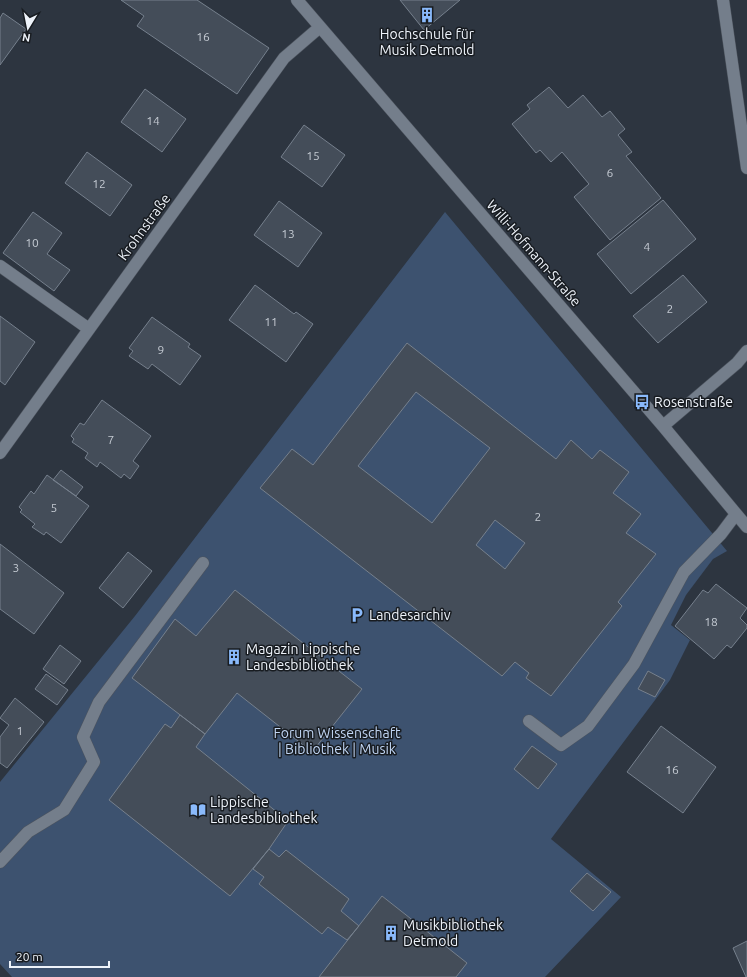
<svg xmlns="http://www.w3.org/2000/svg" width="747" height="977" font-family="Ubuntu,sans-serif">
<style>
.green{fill:#3d526f}
.building{fill:#444d59;stroke:#76808d;fill-rule:evenodd}
.lines{fill:none;stroke-linecap:round;stroke-linejoin:round}
.minor-casing{stroke:#4d545e;stroke-width:13}
.minor{stroke:#747e8b;stroke-width:12}
.labels{text-anchor:middle;stroke-width:3;stroke-linejoin:round;paint-order:stroke}
.number-label{font-size:12px;fill:#c4cad2}
.poi-label{font-size:14px;fill:#eef3fa;stroke:#181c21;text-anchor:start}
.street-label{font-size:14px;fill:#eef3fa;stroke:#181c21}
.park-label{font-size:14px;fill:#c0d5f3;stroke:#181c21}
</style>
<rect width="100%" height="100%" fill="#2d3540"/>
<path class="green" d="M445 212 727 551 713 559 686 595 671 625 690 640 670 680 551 839 621 897 545 977H12L0 964V782L135 616Z"/>
<path class="building" d="M121 0H197L269 48 237 94 137 26 144 16Z
M400 0H460L424 30Z
M3 13 26 29 0 65V18Z
M549 87 568 108 583 95 602 117 610 111 625 129 618 135 632 152 626 156 661 198 610 240 574 197 589 184 562 152 551 162 540 150 536 153 512 124 530 109 527 105Z
M145 89 186 119 162 152 121 122Z
M304 125 345 155 322 187 281 157Z
M87 152 132 185 110 216 65 183Z
M663 200 696 239 631 294 597 254Z
M279 201 322 233 298 267 254 235Z
M33 212 62 233 47 254 70 270 54 291 3 253Z
M683 275 707 302 658 343 633 316Z
M255 285 294 314 296 312 313 324 286 362 229 320Z
M0 316 35 342 5 385 0 381Z
M152 317 190 344 188 347 201 356 180 385 152 364 148 369 129 356 133 351 129 348Z
M407 343 556 459 571 440 592 459 600 450 629 472 613 493 641 514 626 533 656 554 618 602 622 606 551 696 526 678 529 673 515 662 502 676 260 488 292 449 313 465ZM416 392 490 448 432 523 358 466ZM495 520 525 543 505 569 476 545Z
M102 400 151 436 133 461 139 466 130 479 124 474 121 478 100 462 97 467 85 458 88 453 72 442 74 439 71 436 80 423 84 425Z
M61 470 83 487 76 496 53 480Z
M47 475 89 506 61 543 46 532 44 535 32 527 35 524 20 512 22 510 19 507 31 491 34 494Z
M0 544 64 593 34 634 0 609Z
M128 552 152 571 123 608 99 588Z
M716 584 747 608 740 618 747 625V628L731 648 727 645 714 659 675 626 703 590 708 593Z
M235 590 362 689 312 752 237 693 205 734 132 678 175 619 196 636Z
M60 645 81 661 64 684 43 669Z
M648 671 665 680 655 697 638 689Z
M46 674 68 690 57 705 35 689Z
M15 698 44 722 7 768 0 763V737L9 725 0 718Z
M180 715 205 734 196 747 288 821 269 849 230 896 109 800 165 724 171 728Z
M661 726 716 767 683 813 627 772Z
M532 746 557 764 538 789 514 769Z
M269 849 279 857 286 850 349 899 341 911 359 926 347 940 328 927 322 934 259 884 264 877 253 869Z
M587 873 611 892 593 911 570 891Z
M382 896 467 963 456 977H319Z
M747 941V977H746L733 948Z"/>
<g class="lines">
<defs>
<path id="minor" d="M297 0 663 426 747 527
M723 0 747 168
M0 266 89 329
M663 426 737 363 747 351
M0 453 284 58 320 27
M529 721 561 745 588 726 634 664 684 572 721 534 736 514
M0 862 28 832 64 810 94 762 83 737 99 702 203 563"/>
</defs>
<use href="#minor" class="minor-casing"/>
<use href="#minor" class="minor"/>
</g>
<defs>
<symbol id="building-bare" viewBox="-9 -9 18 18"><path d="M-4-6H4V6H1V3H-1V6H-4ZM-2.5-4.3h1.7v1.8h-1.7ZM.8-4.3h1.7v1.8H.8ZM-2.5-1h1.7V.8h-1.7ZM.8-1h1.7V.8H.8Z" fill="#8abafc" stroke="#181c21" stroke-width="2.5" paint-order="stroke"/></symbol>
<symbol id="bus-bare" viewBox="-9 -9 18 18"><path d="M-5-6H5V4H4V6H2V4H-2V6H-4V4H-5ZM-3.5-4V0h7V-4ZM-3.5 1.2v1.5H-2V1.2ZM2 1.2v1.5H3.5V1.2Z" fill="#8abafc" stroke="#181c21" stroke-width="2.5" paint-order="stroke"/></symbol>
<symbol id="parking-bare" viewBox="-9 -9 18 18"><path d="M-3.5-5.5H1a3.5 3.5 0 0 1 0 7H-1V5.5H-3.5ZM-1-3.4V-.6H.8a1.4 1.4 0 0 0 0-2.8Z" fill="#8abafc" stroke="#181c21" stroke-width="2.5" paint-order="stroke"/></symbol>
<symbol id="library-bare" viewBox="-9 -9 18 18"><path d="M-6-4Q-3-5.5-.7-3.5V5Q-3 3-6 4ZM6-4Q3-5.5 .7-3.5V5Q3 3 6 4Z" fill="#8abafc" stroke="#181c21" stroke-width="2.5" paint-order="stroke"/></symbol>
</defs>
<g fill-rule="evenodd">
<use href="#building-bare" x="416" y="4" width="22" height="22"/>
<use href="#bus-bare" x="631" y="391" width="22" height="22"/>
<use href="#parking-bare" x="346" y="604" width="22" height="22"/>
<use href="#building-bare" x="223" y="646" width="22" height="22"/>
<use href="#library-bare" x="187" y="799" width="22" height="22"/>
<use href="#building-bare" x="380" y="922" width="22" height="22"/>
</g>
<g class="labels">
<g class="number-label">
<text x="203" y="41">16</text>
<text x="153" y="125">14</text>
<text x="313" y="160">15</text>
<text x="610" y="177">6</text>
<text x="99" y="188">12</text>
<text x="288" y="238">13</text>
<text x="32" y="247">10</text>
<text x="647" y="251">4</text>
<text x="670" y="313">2</text>
<text x="271" y="326">11</text>
<text x="161" y="354">9</text>
<text x="111" y="444">7</text>
<text x="54" y="512">5</text>
<text x="538" y="521">2</text>
<text x="16" y="572">3</text>
<text x="711" y="626">18</text>
<text x="20" y="735">1</text>
<text x="672" y="774">16</text>
</g>
<g class="poi-label">
<text x="427" y="39" text-anchor="middle">Hochschule für<tspan x="427" dy="16">Musik Detmold</tspan></text>
<text x="654" y="407">Rosenstraße</text>
<text x="369" y="620">Landesarchiv</text>
<text x="246" y="654">Magazin Lippische<tspan x="246" dy="16">Landesbibliothek</tspan></text>
<text x="210" y="807">Lippische<tspan x="210" dy="16">Landesbibliothek</tspan></text>
<text x="403" y="930">Musikbibliothek<tspan x="403" dy="16">Detmold</tspan></text>
</g>
<g class="street-label">
<text transform="translate(144 227) rotate(-54)" y="5">Krohnstraße</text>
<text transform="translate(534 253) rotate(49)" y="5">Willi-Hofmann-Straße</text>
</g>
<g class="park-label">
<text x="337" y="738">Forum Wissenschaft<tspan x="337" dy="16">| Bibliothek | Musik</tspan></text>
</g>
</g>
<g transform="translate(28 28) rotate(190)" stroke="#181c21" stroke-width="3" paint-order="stroke">
<path d="M0-3L7 15L0 10L-7 15Z" fill="#eef3fa"/>
<text y="-6" font-size="11" font-weight="bold" text-anchor="middle" fill="#eef3fa">N</text>
</g>
<path d="M10 961v6h99v-6" fill="none" stroke="#eef3fa" stroke-width="2"/>
<text x="16" y="961" font-size="12" fill="#eef3fa" stroke="#181c21" stroke-width="3" paint-order="stroke">20 m</text>
</svg>
